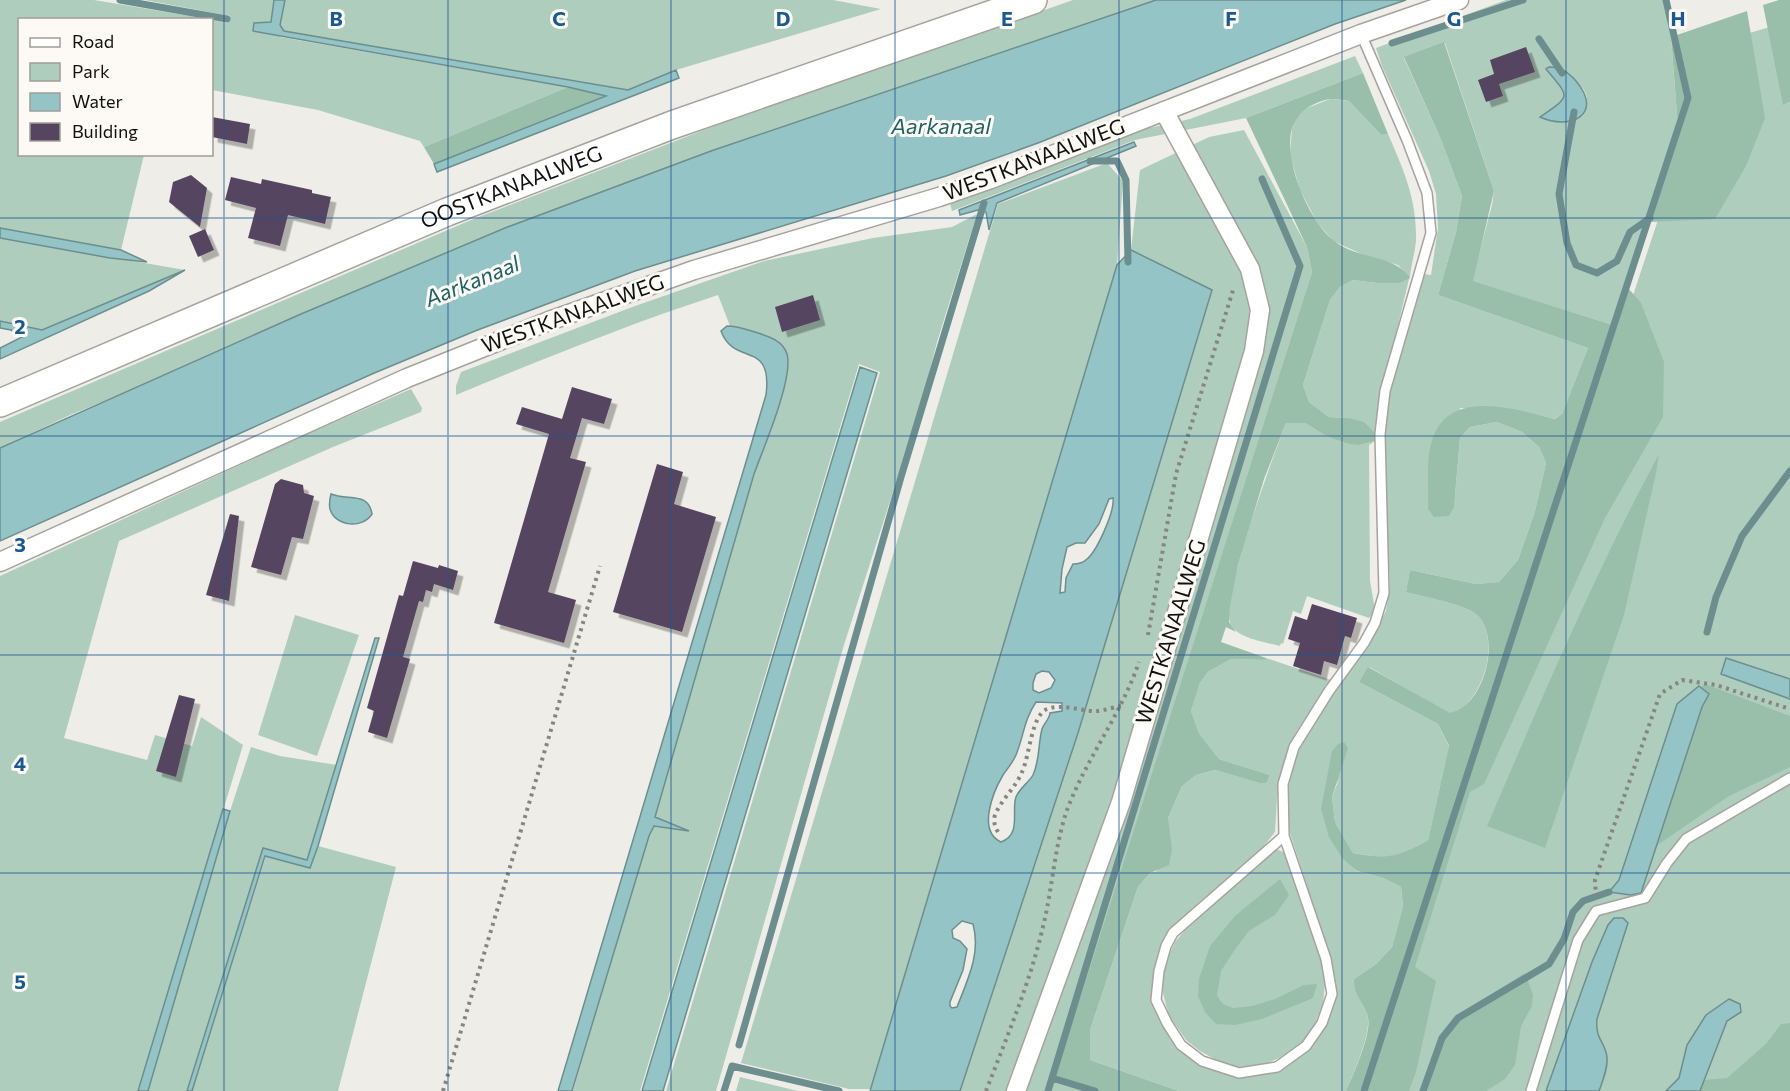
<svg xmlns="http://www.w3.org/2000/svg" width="1790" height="1091" font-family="Commissioner,sans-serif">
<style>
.green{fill:#afcdbc;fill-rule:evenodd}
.forest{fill:#99bfaa}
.water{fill:#94c4c6;stroke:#6d8e8f;stroke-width:1.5;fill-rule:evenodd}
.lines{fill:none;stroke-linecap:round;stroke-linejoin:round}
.stream{stroke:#6d8e8f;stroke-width:7}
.building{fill:#564561;filter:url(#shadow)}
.lane-casing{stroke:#a6a39e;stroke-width:12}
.street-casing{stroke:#a6a39e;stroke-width:21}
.secondary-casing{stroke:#a6a39e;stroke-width:30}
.path{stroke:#868581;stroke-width:4;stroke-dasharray:3 4.5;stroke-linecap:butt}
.lane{stroke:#fff;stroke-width:9}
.street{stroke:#fff;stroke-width:18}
.secondary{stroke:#fff;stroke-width:27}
.grid{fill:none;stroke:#1b5a90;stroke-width:1.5;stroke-opacity:0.55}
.labels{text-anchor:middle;stroke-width:6;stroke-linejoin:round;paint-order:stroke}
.street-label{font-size:21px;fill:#11110f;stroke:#fdfaf5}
.water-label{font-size:22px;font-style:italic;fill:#1f6063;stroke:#fdfaf5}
.grid-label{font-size:20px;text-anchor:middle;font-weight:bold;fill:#1b5a90;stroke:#fdfaf5;stroke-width:6;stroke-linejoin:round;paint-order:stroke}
</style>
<defs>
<filter id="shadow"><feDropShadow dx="5.5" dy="5.5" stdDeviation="0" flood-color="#0004"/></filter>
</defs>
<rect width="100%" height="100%" fill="#efede7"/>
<path class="green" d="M0 0H94L208 19 20 20V154L144 155 121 250 0 228Z
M145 0H274L271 22 280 37 568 87 424 147 420 141 318 110 212 90V20L227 23 230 21V16Z
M285 0H833L881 9 676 70 628 90 284 31 280 25Z
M1073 0H1156L711 151 70 415 0 448V422L471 220 722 123Z
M1506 0H1668L1678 127 1673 148 1616 326 1472 281 1492 205 1494 191 1445 43 1404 58 1442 142 1462 196 1456 232 1438 295 1588 348 1562 414 1553 419 1543 416 1460 408 1454 507 1460 438 1470 427 1497 422 1522 432 1539 447 1546 463 1535 511 1518 560 1499 582 1476 584 1410 570 1406 592C1423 597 1465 604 1477 615 1502 639 1483 705 1450 714L1369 667 1359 682 1438 724 1449 747 1428 840C1394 859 1391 859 1353 853L1335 822 1332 797 1339 779 1321 809 1356 871 1383 878 1401 887 1403 906 1392 947 1376 964 1354 979C1353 996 1362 1000 1367 1014 1373 1031 1353 1074 1346 1091H1179L1090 1060V1030L1138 887 1150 873 1157 871 1168 818 1182 786 1196 775 1217 770 1259 783 1270 775 1219 759 1198 734 1191 711 1200 683 1208 672 1231 659 1264 660 1266 658 1331 680 1295 734 1278 782 1275 832 1259 852 1175 926 1164 944 1154 970 1153 996 1175 1041 1222 1072 1281 1068 1292 1062 1310 1047 1332 1007 1335 984 1319 923 1288 827 1285 808 1293 763 1308 730 1367 646 1386 611 1390 585 1385 485 1386 424 1388 398 1401 347 1424 274 1431 275 1438 228 1436 194 1429 171 1382 66 1376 48ZM1547 70 1569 73 1584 90 1587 97 1541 116C1573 95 1570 98 1547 70Z
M1790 21V1091H1370L1691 120 1685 52Z
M1355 56 1363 73 1246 118 1135 140 952 211 950 203 1131 132 1190 119Z
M1330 99 1349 101 1381 135 1388 134C1404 171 1417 199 1416 241 1415 253 1411 265 1410 277L1398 265 1366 256 1333 241 1317 222 1300 190 1290 155 1292 128 1302 110Z
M1244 130 1307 247 1312 272 1056 1077 1096 1091H960L1078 733 1211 290 1131 250 1140 170 1209 137Z
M1107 163 1123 181 1117 265 871 1089H849L741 1063 998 204Z
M977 214 937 342 922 401 843 648 716 1091H666L880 372 859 364 640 1091H573L754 474 782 393 773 338 730 326 718 295C629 324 543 359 456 395V386L461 372 635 306 764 261 873 238 952 227Z
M0 238 185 270 42 330 0 321Z
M1409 279 1380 401 1376 434 1349 418 1329 417 1309 402 1303 385 1330 300 1340 287 1353 280 1376 283H1400Z
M411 389 422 408 421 412 333 447 119 541 64 738 147 760 155 735 192 746 201 717 243 745 138 1091H0V576L303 436Z
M1286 423H1305L1326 436 1360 445 1375 441 1369 445 1370 581 1375 610 1369 618 1307 596 1301 614 1293 611 1283 644 1281 643 1280 646C1266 642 1239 639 1231 625 1218 603 1275 452 1286 423Z
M295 615 359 635 317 756 258 735Z
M251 747 280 756 337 765 307 861 263 849 187 1091H148L230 811Z
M318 846 396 867 338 1091H192L266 856 310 868Z
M1277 849 1287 854 1292 866 1326 975 1323 1003 1312 1032 1296 1047 1279 1058 1261 1066 1239 1067 1218 1061 1200 1051 1187 1041 1169 1016 1161 986 1165 963 1175 942 1191 923Z
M740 1077 798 1091H736Z"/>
<path class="forest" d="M1779 0H1790V101L1783 105 1763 5Z
M1747 11 1765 118 1746 166 1715 219 1649 222 1678 127 1671 37Z
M1444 42 1494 191 1473 281 1616 326 1628 288 1641 303 1664 362 1663 417 1605 518 1484 784 1470 792 1415 967 1436 981 1416 1072 1409 1091H1346C1353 1074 1374 1031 1367 1014 1362 1000 1353 996 1354 979L1376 964 1392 947 1403 906 1401 887 1383 878 1357 871 1342 858 1329 837 1321 809 1332 751 1338 744 1344 742 1348 748 1332 797 1335 822 1353 853C1389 859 1396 858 1428 840L1449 746 1438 724 1359 682 1368 667 1450 713C1484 706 1502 639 1477 615 1465 604 1423 597 1406 592L1410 570 1476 584 1499 582 1518 560 1535 511 1546 463 1539 447 1522 432 1497 422 1470 427 1460 438 1454 507 1449 516 1434 517 1428 509C1429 490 1426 462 1431 444 1445 387 1513 408 1554 419L1562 414 1588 348 1438 295 1456 232 1462 196 1442 142 1404 57Z
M1363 73 1388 134 1381 135 1349 101C1343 100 1336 99 1330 99 1321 100 1303 108 1299 116 1297 119 1294 124 1292 128 1283 160 1308 219 1333 240 1355 259 1392 254 1410 277L1409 279 1400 283H1377L1353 280 1340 287 1330 300 1303 385 1309 402 1329 417 1349 418 1364 422 1376 434 1375 441 1360 445 1349 444 1326 436 1305 423H1286L1264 479 1238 565 1230 606 1229 622 1236 632 1226 627 1221 642 1266 658 1265 660 1231 659 1208 672 1200 683 1191 711 1199 734 1219 759 1270 775 1266 783H1259L1216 770 1196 775 1182 786 1168 818 1172 850 1169 865 1150 873 1138 887 1090 1030V1060L1179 1091H1096L1055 1077 1312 272 1307 247 1246 118Z
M568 87 608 96 434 164 424 147Z
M1659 454 1656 473 1624 615 1545 848 1487 826C1541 700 1594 575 1659 454Z
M1705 684 1790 716V767L1729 796 1656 846 1702 707 1708 694 1701 687Z
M1280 879 1289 895 1275 915 1249 931 1236 948 1221 971 1217 996 1223 1004 1233 1008 1252 1006 1275 999 1304 985 1317 984 1313 998 1262 1019 1235 1025 1216 1024 1205 1012 1198 996 1199 979 1210 946 1235 916Z
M1525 973 1533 995 1532 1006 1521 1026 1515 1065 1505 1079 1486 1091H1423L1440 1041 1454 1017Z
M1790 1023V1091H1700L1704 1080 1727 1078 1766 1044 1781 1024Z"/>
<path class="water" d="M274 0H285L280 25 284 31 628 90 676 70 679 78 437 172 434 164 606 96 568 87 253 31 254 23 271 22Z
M1156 0H1406L1335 24 1038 143 946 176 635 271 475 331 372 374 0 541V448L301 314 505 228 711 151Z
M1549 67C1561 67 1568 72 1576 81 1604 114 1571 131 1540 117 1572 95 1570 98 1546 69Z
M1134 142 1136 146 997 203 989 230 986 212 978 210 960 215 959 210Z
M0 228 121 250 147 262 110 258 0 238Z
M1131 250 1212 290 1078 733 960 1091H870L1117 265ZM1113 498C1115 511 1097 551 1087 559 1083 563 1078 564 1073 564L1066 578 1065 592 1060 593 1062 569 1067 547 1076 543H1085L1099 524 1109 499ZM1042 671 1049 672 1055 680 1051 688 1039 693 1033 690V683L1036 674ZM1036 702 1062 703V711L1050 713C1049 720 1044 723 1042 729 1038 744 1040 760 1033 775 1029 782 1019 789 1016 797 1011 810 1022 835 1001 842 977 831 993 792 1003 775 1008 768 1013 762 1016 755 1024 735 1024 720 1036 702ZM962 921 973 924C981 953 968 979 957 1007L952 1008 950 1006V1002L963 970 967 949 960 941 953 938 952 930Z
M185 270 149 291 0 359V348L22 337 11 330 0 328V321L42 330Z
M727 326C738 326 748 330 758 333 770 337 783 341 787 354 794 378 763 449 754 474L655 817 689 831 654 826 649 836 572 1091H558L766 395C773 339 734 367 721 331Z
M860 367 877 373 663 1091H642Z
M331 494C348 501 368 491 372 514 363 529 335 527 330 509 329 505 330 498 331 494Z
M375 638H379L318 846 310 868 265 856 192 1091H187L263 848 307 860Z
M1726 658 1790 679V699L1721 674Z
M1699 686 1709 694 1702 707 1641 893 1631 895 1609 892 1619 880 1677 704Z
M223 809 230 811 148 1091H138Z
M1614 918H1623L1628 923 1597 1019C1595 1040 1605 1041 1607 1057 1608 1068 1603 1080 1599 1091H1546L1592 962 1608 925Z
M1729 999 1740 1004 1741 1012 1727 1021 1700 1091H1666L1679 1078 1687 1045 1706 1015Z"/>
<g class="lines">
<path class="stream" d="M120 0 227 19
M1539 39 1562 73
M1392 43 1523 0
M1574 112 1559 194 1567 243 1576 265 1597 273 1617 261 1630 232 1650 218
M1090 161H1117L1126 180 1128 262
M1707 632 1716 597 1742 536 1790 471
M739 1045 901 477 984 203
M724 1091 732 1066 839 1091
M1048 1091 1052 1078
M1095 1091 1052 1078 1300 266 1262 179
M1364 1091 1688 98 1666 0
M1423 1091 1442 1038 1458 1018 1549 964 1564 939 1573 912 1583 901 1609 892"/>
</g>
<path class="building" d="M1526 47 1535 72 1499 84 1503 96 1486 102 1478 80 1494 74 1490 60Z
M212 117 250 124 247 144 212 137Z
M191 175 207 188 200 227 169 202 173 182Z
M231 177 261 184 262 179 312 190V193L331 197 325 224 288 215 280 246 248 238 256 208 225 200Z
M205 229 214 250 198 257 189 236Z
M813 295 820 320 782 332 775 307Z
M572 387 612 399 604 424 582 418 570 458 586 462 548 592 576 600 564 643 494 623 549 434 516 424 522 407 562 419Z
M657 464 683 472 674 504 716 517 682 632 613 612Z
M281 479 303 485 304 493 314 496 303 539 292 537 281 575 251 567 275 484Z
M230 514 239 516 229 601 206 595Z
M413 561 438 568 439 565 458 571 453 590 434 584 432 592 426 590 423 602 419 601 403 657 410 659 387 738 368 732 374 711 367 708 399 595 403 596Z
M1312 604 1357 618 1351 638 1345 636 1337 665 1324 661 1321 675 1293 666 1300 643 1288 639 1295 616 1307 620Z
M179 695 195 699 176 777 156 771Z"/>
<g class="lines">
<defs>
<path id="lane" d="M1284 836 1283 784 1294 747 1329 691 1364 643 1375 623 1384 593 1380 434 1385 391 1431 233 1427 193 1407 140 1361 34
M1284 836 1326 959 1332 994 1322 1023 1306 1046 1277 1067 1239 1073 1202 1061 1181 1045 1167 1023 1156 1000 1159 971 1166 946 1173 933Z
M1531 1091 1578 940 1596 911 1645 898 1667 863 1686 839 1790 778"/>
<path id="street" d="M0 562 407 378 549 321 694 270 939 197 991 179 1361 34 1459 0
M1016 1091 1121 802 1254 351 1260 310 1250 269 1164 111"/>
<g id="secondary">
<path id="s1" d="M0 403 447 212 672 125 1033 0"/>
</g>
</defs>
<use href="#lane" class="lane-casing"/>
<use href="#street" class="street-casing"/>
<use href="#secondary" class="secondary-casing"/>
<path class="path" d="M1148 635 1176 474 1234 287
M998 832C995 827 993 821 995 815 1001 800 1016 787 1022 772 1030 755 1031 716 1047 709 1063 703 1082 712 1098 711 1106 710 1114 707 1121 706
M1596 897 1595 880 1660 694 1682 680 1716 685 1790 709
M443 1091 600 566
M986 1091C1008 1034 1032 978 1045 918 1053 882 1055 845 1067 810 1087 757 1121 715 1139 662"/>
<use href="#lane" class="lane"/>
<use href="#street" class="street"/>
<use href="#secondary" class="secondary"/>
</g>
<path class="grid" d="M224 0V1091M448 0V1091M671 0V1091M895 0V1091M1119 0V1091M1342 0V1091M1566 0V1091M0 218H1790M0 436H1790M0 655H1790M0 873H1790"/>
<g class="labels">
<g class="street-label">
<text transform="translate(1034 160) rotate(-21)" y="7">WESTKANAALWEG</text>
<text dy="7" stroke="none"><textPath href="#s1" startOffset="555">OOSTKANAALWEG</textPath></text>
<text transform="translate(573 314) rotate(-20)" y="7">WESTKANAALWEG</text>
<text transform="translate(1171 632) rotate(-73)" y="7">WESTKANAALWEG</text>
</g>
<g class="water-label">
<text x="941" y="134">Aarkanaal</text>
<text transform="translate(472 281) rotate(-22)" y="8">Aarkanaal</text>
</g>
</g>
<g class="grid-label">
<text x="336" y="26">B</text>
<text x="559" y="26">C</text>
<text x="783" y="26">D</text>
<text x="1007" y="26">E</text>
<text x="1231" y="26">F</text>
<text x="1454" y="26">G</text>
<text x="1678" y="26">H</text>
<text x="20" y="334">2</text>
<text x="20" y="552">3</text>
<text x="20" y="771">4</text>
<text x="20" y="989">5</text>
</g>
<rect x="18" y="18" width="195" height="138" fill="#fdfaf5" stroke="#9f9d99" stroke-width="1.5"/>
<rect x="30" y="38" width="30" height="9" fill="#ffffff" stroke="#9f9d99" stroke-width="1.5"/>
<text x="72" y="48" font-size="18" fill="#11110f">Road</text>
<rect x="30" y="63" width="30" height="18" fill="#afcdbc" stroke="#9f9d99" stroke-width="1.5"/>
<text x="72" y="78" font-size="18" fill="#11110f">Park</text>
<rect x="30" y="93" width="30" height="18" fill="#94c4c6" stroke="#9f9d99" stroke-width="1.5"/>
<text x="72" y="108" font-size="18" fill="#11110f">Water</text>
<rect x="30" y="123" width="30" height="18" fill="#564561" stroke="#9f9d99" stroke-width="1.5"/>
<text x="72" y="138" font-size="18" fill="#11110f">Building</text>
</svg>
